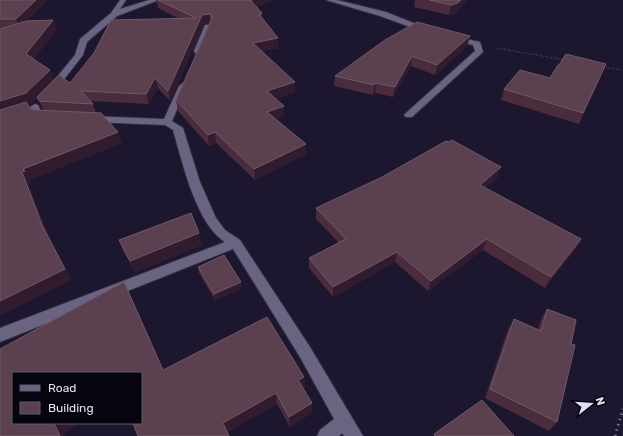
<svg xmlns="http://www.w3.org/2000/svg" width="623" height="436" font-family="Rubik,sans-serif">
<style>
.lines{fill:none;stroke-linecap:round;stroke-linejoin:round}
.street-casing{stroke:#332e42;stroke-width:2}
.path-far1{stroke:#726d83;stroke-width:1.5;stroke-dasharray:0.5 2;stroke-linecap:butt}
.path{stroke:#726d83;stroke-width:3;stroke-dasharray:1.5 4;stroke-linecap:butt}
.street{fill:#6a6382;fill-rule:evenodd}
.wall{fill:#4a2c3c;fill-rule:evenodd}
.shaded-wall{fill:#311b2e}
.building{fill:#5b404f;stroke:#705968}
</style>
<rect width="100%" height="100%" fill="#1c162f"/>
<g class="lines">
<defs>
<path id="street" d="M120 0H126L120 9 149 0H159L117 16 87 42 83 55 54 92H48L46 90 48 88 75 55 80 39 111 13Z
M326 0H337L386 12 431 30 430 32H424L380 16Z
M205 25H211L212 27 202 51 201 53H195L194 51Z
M450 36H453L480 42 483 52 412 117H406L404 115 406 113 475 51 473 45 450 40Z
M183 83 187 86 172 121 183 128 200 182 216 218 225 230 240 240 310 347 363 436H344L342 433 339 436H317L320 430 334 419 300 357 233 249 0 342V328L225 242C196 224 182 161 173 130L165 125 91 122 86 119 91 116 164 119 179 86Z
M35 104 38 105 42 113 52 114 54 116 52 118H36L30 107Z"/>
</defs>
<use href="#street" class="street-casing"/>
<path class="path-far1" d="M497 48 565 60
M601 67 623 70"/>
<path class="path" d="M615 436 623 409"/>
<use href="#street" class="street"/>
</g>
<path class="wall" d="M0 0 28 21 53 20 56 30 34 59 54 80 70 83 180 19 158 8 156 0H273L257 7 262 13V18L279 48 262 51 295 82V92L276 99 284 106V116L276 119 306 144V154L255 180 216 143 209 146 178 111 176 100 210 24H204L170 101 158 88 149 104 90 101 93 104 96 113 122 143 29 180 31 182 28 183 48 235 71 280 0 315V29L2 28H0ZM37 97 43 110H34L30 108 28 105 31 104Z
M415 0H467L456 13 449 15 414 7Z
M470 36 467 46 435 75 411 66 393 97 375 93 373 95 334 86 335 76Z
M606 64 579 124 501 100 504 89 550 78 559 65Z
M498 177 485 188 581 239 575 250 545 288 483 250 428 291 395 262 333 297 309 268V258L339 243 316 219V208Z
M119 240 202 245 135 272 124 252Z
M198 267 242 288 215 300 199 273Z
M124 282 163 370 267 317 304 377 305 388 303 389 312 403V413L290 427 277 404 227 432 229 436H138L133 423H141V373H13V423H79L63 433 65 436H0V349Z
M547 309 571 344 557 422 549 431 485 398 508 329 514 319 538 329 541 319Z"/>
<path class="shaded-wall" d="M36 0H48L20 28 16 19Z
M252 0H273L252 9 251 1Z
M461 0H467L456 13 449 15 451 5Z
M210 14 211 24H204L170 101 168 91 202 15Z
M53 20 56 30 31 64 26 54Z
M470 36 467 46 435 75 437 65Z
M278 38 279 48 254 52 253 43Z
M412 56 411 66 393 97 395 87Z
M50 70 54 80 31 104 0 113V101Z
M155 78 158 88 149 104 146 94Z
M295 82V92L267 102V91Z
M376 83 375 93 373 95 374 85Z
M284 106V116L268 122 267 112Z
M118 132 122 143 29 180 31 182 28 183 48 235 71 280 0 315V301L42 225 22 172 23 169Z
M215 132 216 143 209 146 208 135Z
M306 144V154L255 180 254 169Z
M501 167 498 177 476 195 480 185Z
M199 233 202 245 135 272 130 261Z
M487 239 483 250 428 291 431 281Z
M581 239 575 250 545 288 551 277Z
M397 252 395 262 333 297V287Z
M241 282 242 288 215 300 214 294Z
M304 377 305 388 299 391 298 380Z
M276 393 277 404 226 433 223 423Z
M312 403V413L290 427 289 417Z
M54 423H79L63 433 65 436H60Z"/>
<path class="building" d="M0 0H36L16 19H0Z
M158 0H252L251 1 262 13 259 14 278 38 253 43 295 82 267 91 284 106 267 112 306 144 254 169 215 132 208 135 176 100 212 18 210 14 202 15 168 91 155 78 146 94 81 91 93 104 39 101 37 97 59 75 70 83 94 53 111 20 196 18Z
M429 0H461L458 3 451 5Z
M53 20 26 54 50 70 26 93 0 101V29L26 21Z
M417 22 470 36 437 65 412 56 395 87 376 83 374 85 335 76 385 40Z
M566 54 606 64 583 113 504 89 520 70 550 78 558 65H559Z
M26 102 30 108 34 110 101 113 118 132 23 169 25 171 22 172 42 225 65 269 0 301V110Z
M452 140 501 167 480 185 581 239 551 277 487 239 431 281 397 252 333 287 309 258 346 239 316 208 382 177 446 141 449 142Z
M191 213 199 233 130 261 119 240Z
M224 255 241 282 214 294 198 267Z
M124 282 163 370 267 317 304 377 298 380 312 403 289 417 276 393 223 423 229 436H138L133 423H141V373H13V423H54L60 436H0V349Z
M547 309 576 320 571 344 575 345 557 422 490 389 514 319 541 331Z
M482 400 514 436H435L434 434Z"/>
<rect x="12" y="372" width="130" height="52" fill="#06040e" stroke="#5e5c68"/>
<rect x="20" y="385" width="20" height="6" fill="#6a6382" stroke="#5e5c68"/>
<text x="48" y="392" font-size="12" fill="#e2dff0">Road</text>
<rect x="20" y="402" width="20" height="12" fill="#5b404f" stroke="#5e5c68"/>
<text x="48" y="412" font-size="12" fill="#e2dff0">Building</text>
<g transform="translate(591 404) rotate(73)" stroke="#06040e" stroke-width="3" paint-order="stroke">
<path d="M0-3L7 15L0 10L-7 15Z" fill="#e2dff0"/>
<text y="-6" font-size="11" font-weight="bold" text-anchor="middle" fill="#e2dff0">N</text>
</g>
</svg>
